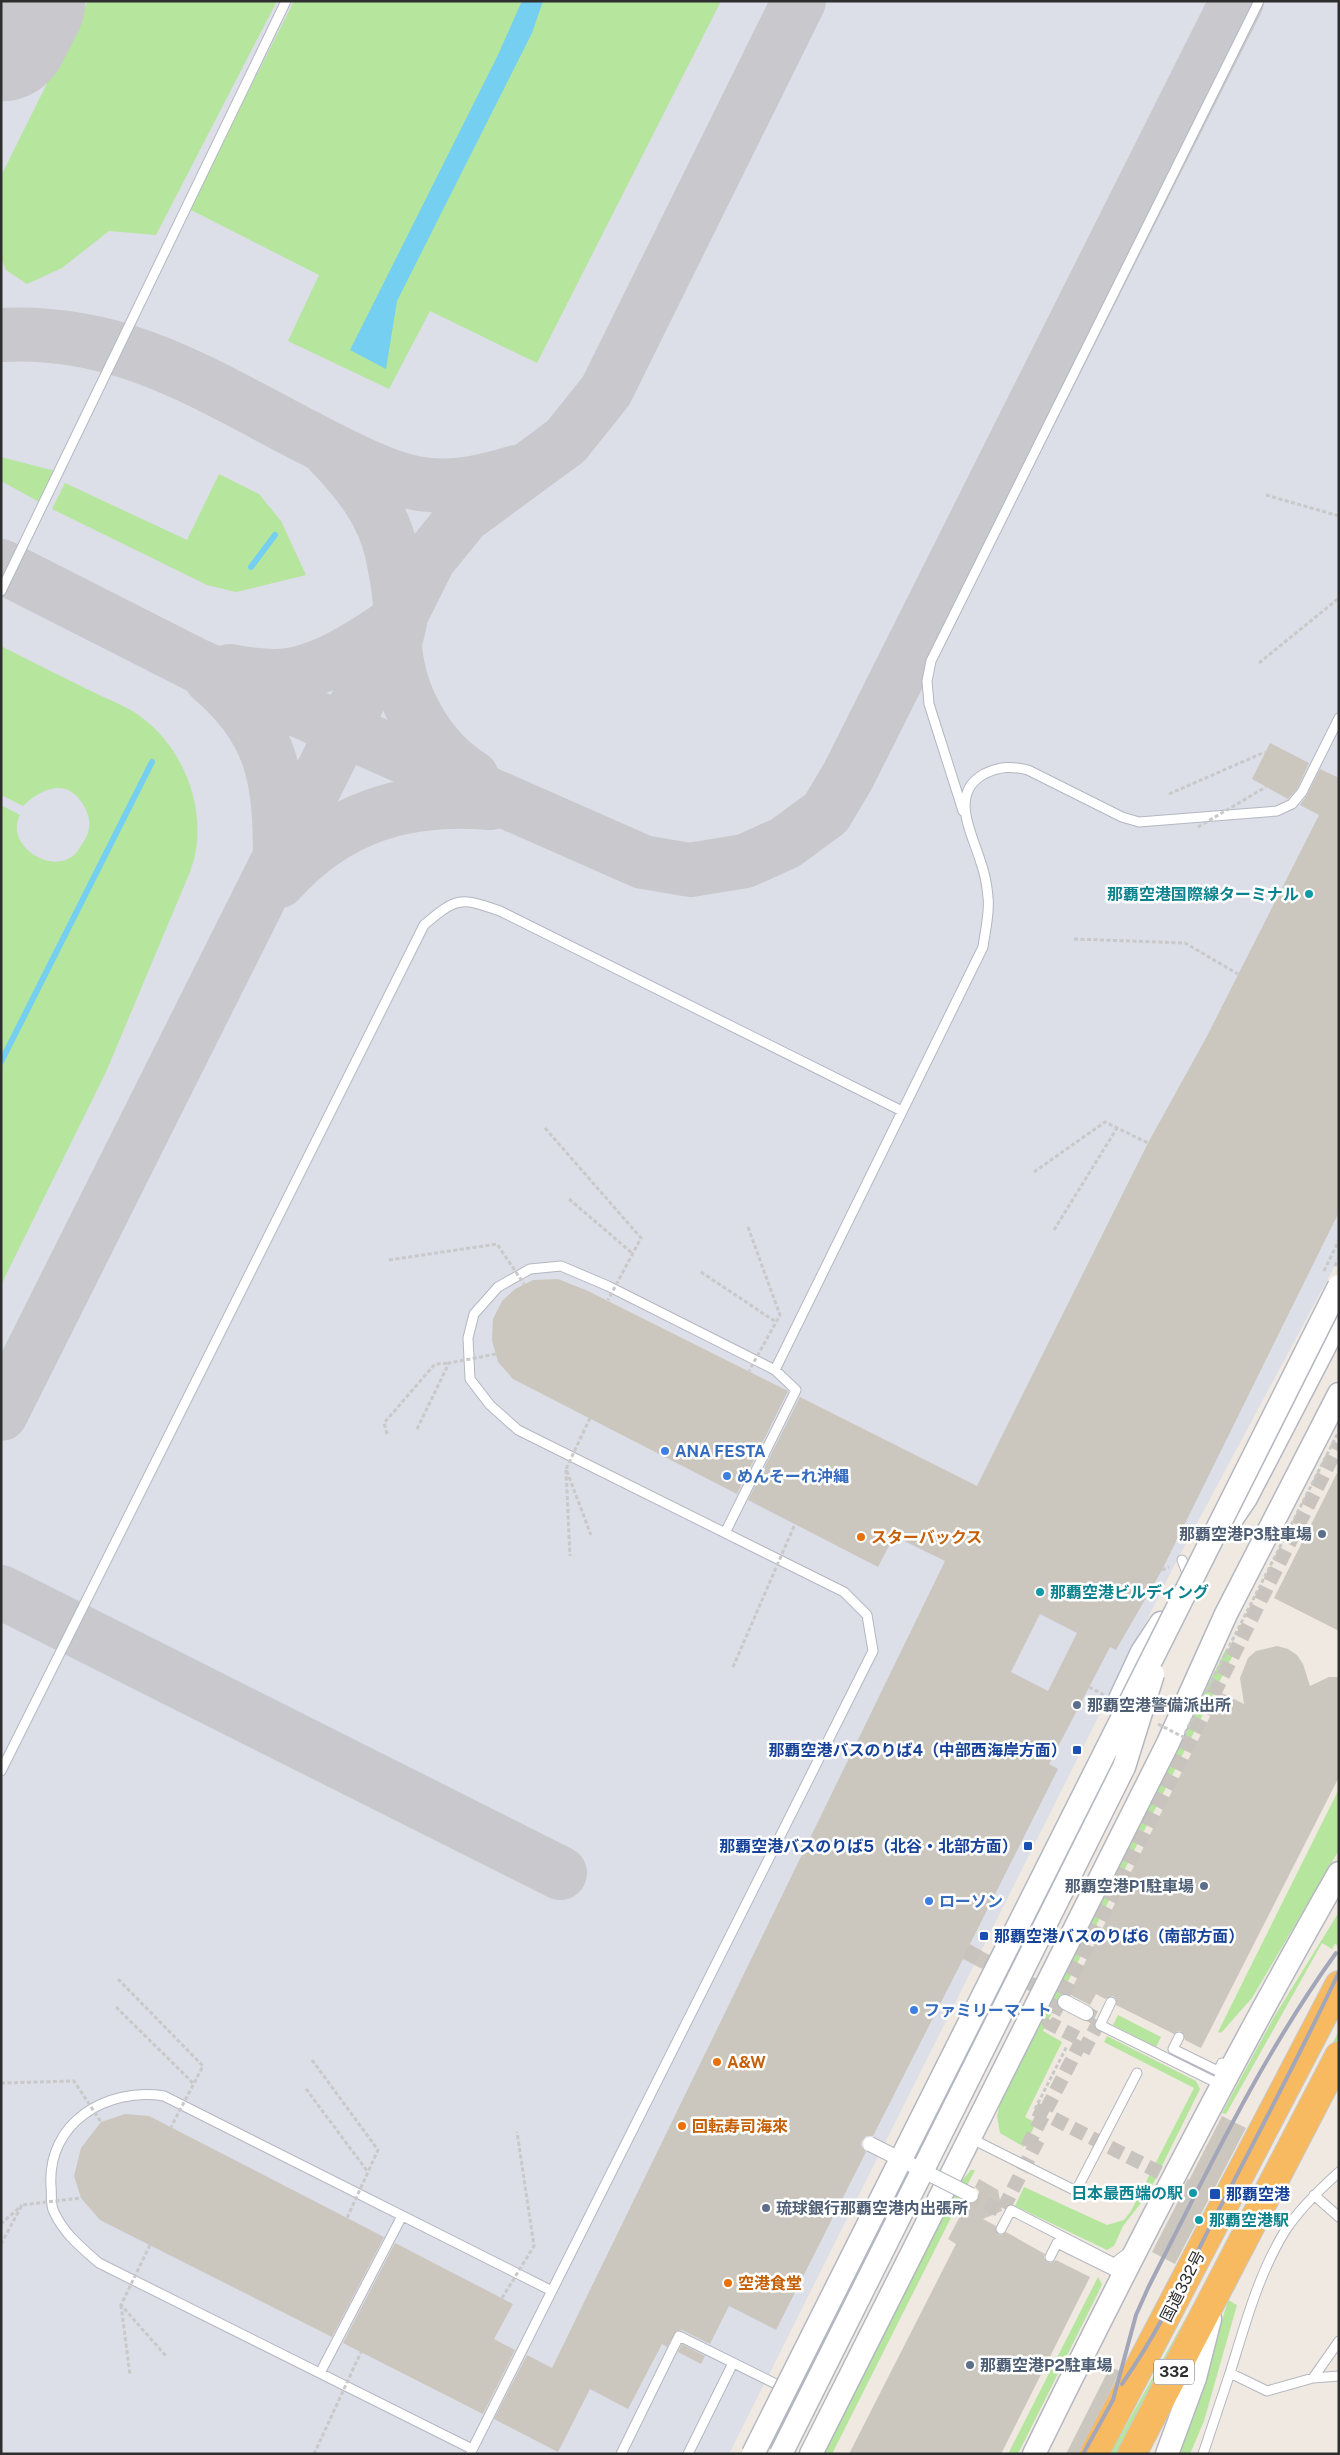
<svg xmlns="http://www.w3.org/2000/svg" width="1340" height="2455" font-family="'Public Sans','Noto Sans JP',sans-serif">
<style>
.airport{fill:#dcdee8}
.green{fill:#b6e59e}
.water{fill:#75cff0}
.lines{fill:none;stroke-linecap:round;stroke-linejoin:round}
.stream{stroke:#75cff0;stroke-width:6}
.taxiway{stroke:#c9c8cc;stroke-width:54}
.runway{stroke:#c9c8cc;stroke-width:135}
.building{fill:#cbc7bf;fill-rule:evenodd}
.pedestrian-tunnel{stroke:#c8c4bd;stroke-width:14;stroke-dasharray:14 7;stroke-linecap:butt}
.service-casing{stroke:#b4b7c1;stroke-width:11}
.pedestrian-casing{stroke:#b4b7c1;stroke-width:16}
.tertiary-casing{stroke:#b4b7c1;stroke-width:25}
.trunk-casing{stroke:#c9c9c9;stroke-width:30}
.path{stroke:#c9c9c9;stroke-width:3;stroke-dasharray:4 2.5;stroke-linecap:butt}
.service{stroke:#fff;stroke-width:9}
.pedestrian{stroke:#fff;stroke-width:14}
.tertiary{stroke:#fff;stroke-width:22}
.trunk{stroke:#f8ba60;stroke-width:28}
.rail{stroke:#a3a6b8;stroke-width:4}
.pedestrian-bridge-casing{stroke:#b4b7c1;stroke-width:16;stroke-linecap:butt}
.tertiary-bridge-casing{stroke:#b4b7c1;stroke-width:25;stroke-linecap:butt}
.path-bridge{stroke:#c9c9c9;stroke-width:3;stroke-dasharray:4 2.5;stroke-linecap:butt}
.pedestrian-bridge{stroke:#fff;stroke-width:14}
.tertiary-bridge{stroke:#fff;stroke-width:22}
.culture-dot{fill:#0f9aa8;stroke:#fff;stroke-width:2}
.shop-dot{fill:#3f7fe0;stroke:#fff;stroke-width:2}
.service-dot{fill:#5c6f8a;stroke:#fff;stroke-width:2}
.food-dot{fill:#e8710a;stroke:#fff;stroke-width:2}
.transit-dot{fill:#1a4fb4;stroke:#fff;stroke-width:2}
.labels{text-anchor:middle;stroke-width:5;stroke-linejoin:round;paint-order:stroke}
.shield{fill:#fff;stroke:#6d6d6d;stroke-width:1}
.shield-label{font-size:15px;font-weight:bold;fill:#2e2e2e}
.culture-label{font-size:16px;font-weight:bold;fill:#0d838f;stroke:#fff;text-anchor:end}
.shop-label{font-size:16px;font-weight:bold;fill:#366cbe;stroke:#fff;text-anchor:start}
.service-label{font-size:16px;font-weight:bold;fill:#4e5e75;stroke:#fff;text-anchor:start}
.food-label{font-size:16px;font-weight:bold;fill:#c56008;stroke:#fff;text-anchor:start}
.transit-label{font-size:16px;font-weight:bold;fill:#164399;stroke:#fff;text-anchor:end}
.street-label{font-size:16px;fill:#2e2e2e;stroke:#fff}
</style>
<rect width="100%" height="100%" fill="#efe9e1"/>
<path class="airport" d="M1 1H1339V1258L1173 1568 729 2454H1Z"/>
<path class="green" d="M88 1H277L156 235 109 231 62 268 27 284 6 270 1 258V176Z
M294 1H721L537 363 430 311 389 389 288 341 319 275 189 209Z
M1 457 55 471 41 503 1 481Z
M219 474 259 494 281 521 306 575 236 592 207 585 52 509 65 483 187 540Z
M1 646C32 662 63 677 93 692 107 699 124 705 137 714 186 747 211 817 190 872L106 1072 1 1285V805L20 815C4 844 51 877 75 854 79 850 81 845 84 841 90 832 91 822 87 812 72 778 46 784 23 806L1 795Z
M1226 1649 1234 1653 1043 2031 1062 2042 1025 2117 1036 2123 1024 2147 1000 2133 997 2116 1002 2095Z
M1339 1789V1850L1252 1998 1221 2033 1218 2032Z
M1339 1912V1946L1335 1944 1332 1949 1322 1943 1226 2114 1222 2113 1274 2017Z
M1118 2015 1161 2037 1156 2047 1113 2025Z
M1339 2031V2039L1122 2454H1110L1208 2278Z
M1107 2036 1196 2081 1200 2089 1148 2194 1123 2226 1114 2246 1107 2250 1015 2206 1024 2187 1107 2225 1124 2220 1131 2211 1194 2088 1104 2042Z
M971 2170H975L832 2454H824L958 2185Z
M1098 2277 1102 2284 1100 2289 1018 2454H1008Z
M1228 2300 1237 2305 1204 2421 1190 2454H1178L1194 2417Z"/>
<path class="water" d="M522 1H543L532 33 397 301 386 369 350 350 497 57Z"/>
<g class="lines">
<path class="stream" d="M251 567 275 535
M1 1062 152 762"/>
<path class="taxiway" d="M1 335C121 329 203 383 305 436 337 452 380 476 415 483 449 490 483 482 516 472
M329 451C358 481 383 512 392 553 396 573 402 600 400 621 399 630 395 638 395 647 399 697 428 750 472 777
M1 566 196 665 643 862 690 870 745 861 785 843 826 813 848 776 1237 1
M230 671C251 675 277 679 299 673 335 665 369 640 400 620
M211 678C274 731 280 781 280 859
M279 881C337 817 405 796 490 803
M1 1414 429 559 464 516 566 441 606 391 799 1
M1 1592 560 1873"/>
<path class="runway" d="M1 34 18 1"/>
</g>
<path class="building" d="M1270 743 1309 763 1297 789 1288 799 1252 779Z
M1320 769 1339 778V1212L1162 1570 1116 1650 1110 1647 1049 1764 1058 1769 970 1944 989 1955 982 1969 963 1959 873 2136H866L862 2141 861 2145 866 2152 776 2330 729 2306 710 2344 682 2330 676 2331 667 2347 662 2344 628 2409 590 2389 558 2452 494 2419 527 2355 552 2368 945 1561 894 1536 878 1567 748 1500 800 1397 977 1486 1148 1143 1206 1038 1319 815 1300 805 1307 795ZM1040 1614 1077 1633 1048 1691 1011 1672Z
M558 1279 588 1291 788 1391 737 1494 513 1379 498 1362 492 1340 493 1319 502 1301 515 1289 533 1280Z
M1339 1469V1631L1274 1598Z
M1277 1646 1288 1649 1297 1655 1303 1664 1310 1686 1329 1677H1339V1777L1201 2048 1185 2040 1182 2032 1178 2031 1174 2034 1116 2005V1999L1113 1996 1105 1999 1096 1994 1090 2005 1069 1994 1222 1693 1244 1704 1240 1678 1248 1658 1256 1651Z
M125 2114 149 2116 384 2237 332 2337 100 2220 81 2198 74 2176 81 2148 101 2122Z
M1222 2116 1246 2128 1175 2264 1152 2252Z
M979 2179 998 2190 1002 2211 983 2219 996 2226 998 2234 1002 2235 1006 2232 1045 2254 1044 2258 1047 2262 1051 2263 1056 2260 1090 2277 1001 2454H849L956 2244 948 2239 967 2203H975L979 2198V2191L975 2187Z
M395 2243 513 2304 494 2339 515 2350 483 2414 343 2343Z
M682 2344 705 2356 701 2364 678 2352Z
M1110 2367 1120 2371 1079 2454H1066Z"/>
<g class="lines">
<path class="pedestrian-tunnel" d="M966 1951 1049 1993
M1083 2052 1100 2020 1086 2013
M1035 2109 1186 2186
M1027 2147 1082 2040 1049 2023 1339 1444
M966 2196 1002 2211 1038 2140"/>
<defs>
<path id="service" d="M1 591 286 1
M963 811 929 704 927 681 931 661 1259 1
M725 1533 796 1390 775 1370
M1182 1560 1189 1578
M1 1771 424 925C457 897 460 897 500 911L902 1111
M1111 2002 1100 2025 1221 2085
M1179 2037 1173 2049 1218 2071 1222 2063
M970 2138 1076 2191 1137 2073
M1314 2195 1339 2217
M1001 2229 1011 2210 1114 2263 1127 2253
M1050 2257 1057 2243 1122 2275
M320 2373 402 2216
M1230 2373C1245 2325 1258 2275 1285 2231 1299 2209 1319 2190 1339 2172
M1313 2378 1339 2341
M472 2449 99 2263C82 2248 64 2234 54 2212 50 2205 52 2194 51 2186 47 2123 106 2087 164 2096L552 2291
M470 2454 873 1651 867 1615 844 1592 518 1430 490 1405 470 1379 468 1338 474 1314 498 1287 530 1269 561 1266 608 1286 775 1370 983 947C985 932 990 912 988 897 987 886 985 874 981 863 973 835 948 794 984 774 1000 766 1012 766 1028 770L1122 817 1139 822 1277 811 1292 804 1302 792 1339 718
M621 2454 679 2336 780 2386
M688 2454 733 2363
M1203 2454 1230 2373 1267 2391 1313 2378 1339 2376"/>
<path id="pedestrian" d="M1065 2002 1086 2013"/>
<path id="tertiary" d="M1225 1529 1246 1498 1339 1319
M1120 1699 1142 1652 1161 1623
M811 2454 1168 1743 1226 1614 1339 1394
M1034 2454C1131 2257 1230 2063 1339 1873
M1167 2454 1195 2378 1210 2319"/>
<path id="trunk" d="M1094 2454 1339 1985
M1132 2454 1339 2056"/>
</defs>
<use href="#service" class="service-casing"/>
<use href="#pedestrian" class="pedestrian-casing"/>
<use href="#tertiary" class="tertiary-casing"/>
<use href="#trunk" class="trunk-casing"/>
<path class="path" d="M1266 495 1339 516
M1259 663 1339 598
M1169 794 1265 752
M1074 939 1185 943 1238 974
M1034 1172 1105 1122 1148 1143
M569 1199 632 1253
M1054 1230 1117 1128
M1324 1271 1339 1240
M701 1272 776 1322
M387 1434 384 1423 435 1364 449 1363
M566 1470 570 1556
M1162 1570 1169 1567
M116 2007 194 2084
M306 2089 368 2172
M1035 2109 1067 2046
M1 2224 22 2205
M121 2305 130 2375"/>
<use href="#service" class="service"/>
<use href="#pedestrian" class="pedestrian"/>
<use href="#tertiary" class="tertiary"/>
<use href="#trunk" class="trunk"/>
<path class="rail" d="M1122 2384C1159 2331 1187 2272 1216 2215 1258 2135 1300 2054 1339 1972
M1083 2454 1113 2400 1136 2315 1148 2288C1206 2174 1261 2057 1336 1953"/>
<defs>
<path id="pedestrian-bridge" d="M870 2144 971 2195"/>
<path id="tertiary-bridge" d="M753 2454 1339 1286
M781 2454 1124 1767 1153 1674"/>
</defs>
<use href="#pedestrian-bridge" class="pedestrian-bridge-casing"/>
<use href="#tertiary-bridge" class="tertiary-bridge-casing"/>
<path class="path-bridge" d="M1198 827 1266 787
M545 1128 641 1238 608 1300
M748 1227 780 1315 749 1371
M389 1260 497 1244 524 1284
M1335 1266 1339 1258
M590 1418 566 1469 591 1535
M417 1429 449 1363 496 1354
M733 1667 795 1524
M1089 1687 1110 1698
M1158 1724 1183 1737 1339 1431
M118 1979 203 2066 171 2127
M312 2060 378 2150 347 2218
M1 2083 74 2081 101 2122
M1 2244 22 2205 81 2198
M150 2245 121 2305 166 2356
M502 2298 534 2246 517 2132
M314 2454 361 2352"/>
<use href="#pedestrian-bridge" class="pedestrian-bridge"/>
<use href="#tertiary-bridge" class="tertiary-bridge"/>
</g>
<g class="culture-dot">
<circle cx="1309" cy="894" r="5"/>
<circle cx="1040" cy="1592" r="5"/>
<circle cx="1193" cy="2193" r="5"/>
<circle cx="1199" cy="2220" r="5"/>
</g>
<g class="shop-dot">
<circle cx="665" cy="1451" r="5"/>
<circle cx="727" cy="1476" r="5"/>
<circle cx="929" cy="1901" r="5"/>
<circle cx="914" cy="2010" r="5"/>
</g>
<g class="service-dot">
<circle cx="1322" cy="1534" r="5"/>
<circle cx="1077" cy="1705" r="5"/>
<circle cx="1204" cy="1886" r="5"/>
<circle cx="766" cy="2208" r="5"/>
<circle cx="970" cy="2365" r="5"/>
</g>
<g class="food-dot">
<circle cx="861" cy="1537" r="5"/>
<circle cx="717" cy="2062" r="5"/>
<circle cx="682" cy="2126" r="5"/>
<circle cx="728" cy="2283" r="5"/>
</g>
<g class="transit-dot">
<rect x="1072" y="1745" width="10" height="10" rx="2.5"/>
<rect x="1023" y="1841" width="10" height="10" rx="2.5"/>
<rect x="979" y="1931" width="10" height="10" rx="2.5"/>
<rect x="1209" y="2188" width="12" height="12" rx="2.5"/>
</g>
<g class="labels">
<rect class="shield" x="1154" y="2359.5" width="40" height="25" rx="4"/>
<g class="shield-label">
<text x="1174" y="2377">332</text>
</g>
<g class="culture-label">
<text x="1299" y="900">那覇空港国際線ターミナル</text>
<text x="1050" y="1598" text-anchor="start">那覇空港ビルディング</text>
<text x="1183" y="2199">日本最西端の駅</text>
<text x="1209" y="2226" text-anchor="start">那覇空港駅</text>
</g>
<g class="shop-label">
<text x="675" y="1457">ANA FESTA</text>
<text x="737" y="1482">めんそーれ沖縄</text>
<text x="939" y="1907">ローソン</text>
<text x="924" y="2016">ファミリーマート</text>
</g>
<g class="service-label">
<text x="1312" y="1540" text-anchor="end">那覇空港P3駐車場</text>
<text x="1087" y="1711">那覇空港警備派出所</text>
<text x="1194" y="1892" text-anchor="end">那覇空港P1駐車場</text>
<text x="776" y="2214">琉球銀行那覇空港内出張所</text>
<text x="980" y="2371">那覇空港P2駐車場</text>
</g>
<g class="food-label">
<text x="871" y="1543">スターバックス</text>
<text x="727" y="2068">A&amp;W</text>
<text x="692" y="2132">回転寿司海來</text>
<text x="738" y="2289">空港食堂</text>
</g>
<g class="transit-label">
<text x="1067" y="1756">那覇空港バスのりば4（中部西海岸方面）</text>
<text x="1018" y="1852">那覇空港バスのりば5（北谷・北部方面）</text>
<text x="994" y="1942" text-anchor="start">那覇空港バスのりば6（南部方面）</text>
<text x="1226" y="2200" text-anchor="start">那覇空港</text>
</g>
<g class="street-label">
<text transform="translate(1182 2286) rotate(-63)" y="6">国道332号</text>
</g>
</g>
<rect width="1340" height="2455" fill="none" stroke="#2e2e2e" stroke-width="5"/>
</svg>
